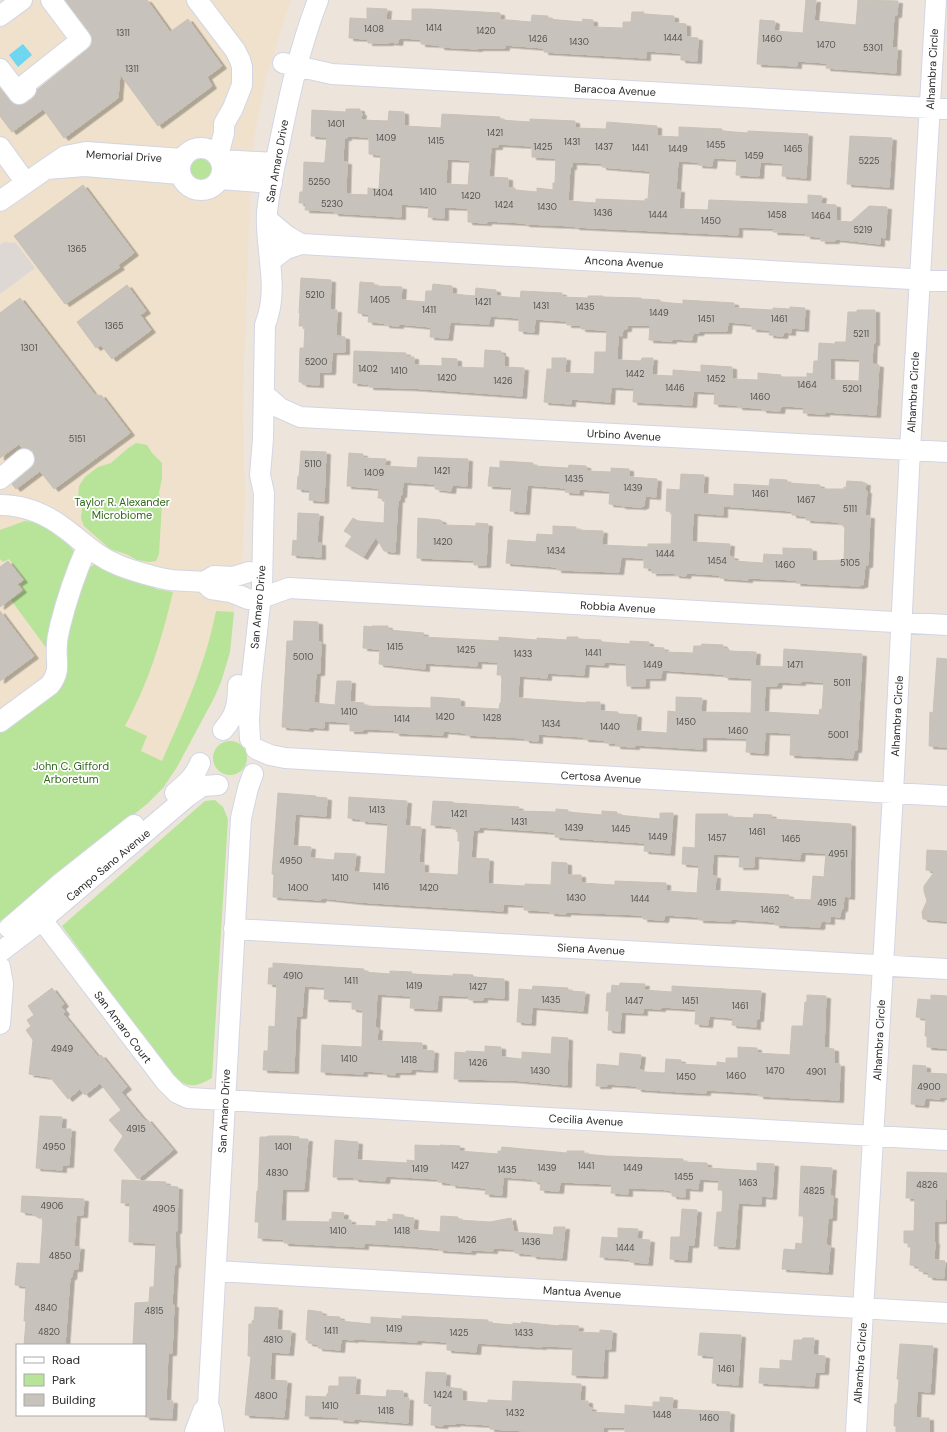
<svg xmlns="http://www.w3.org/2000/svg" width="947" height="1432" font-family="'DM Sans',sans-serif">
<style>
.education{fill:#efe1cb}
.green{fill:#b7e498}
.plaza{fill:#ddd8d3}
.water{fill:#6ed6f1}
.building{fill:#c8c2bc;stroke:#c8c1b6;fill-rule:evenodd;filter:url(#shadow)}
.lines{fill:none;stroke-linecap:round;stroke-linejoin:round}
.minor-casing{stroke:#d2d6e4;stroke-width:22}
.minor{stroke:#fff;stroke-width:20}
.labels{text-anchor:middle;stroke-width:3.5;stroke-linejoin:round;paint-order:stroke}
.number-label{font-size:9px;fill:#52514f}
.street-label{font-size:11px;fill:#2b2b2b;stroke:#fff}
.park-label{font-size:11px;fill:#2f6919;stroke:#fff}
</style>
<defs>
<filter id="shadow"><feDropShadow dx="4.5" dy="2.5" stdDeviation="0" flood-color="#0004"/></filter>
</defs>
<rect width="100%" height="100%" fill="#ede5dc"/>
<path class="education" d="M0 0H291L266 78 254 138 250 200 243 396 245 502 243 551 235 599 230 652 221 682 214 698 177 767 163 788 147 804 0 921Z"/>
<path class="green" d="M189 167a13 13 0 1 1 26 0a13 13 0 1 1-26 0Z
M136 443 147 445 152 453 162 463V478L159 493 162 504 159 554 156 561 149 562 137 560 126 554 110 549 84 526 81 518 82 509 78 499 79 486 85 477 98 467 111 463 127 449Z
M25 521C46 523 64 537 76 554L50 653 11 600 24 591 20 584 25 580 9 559 3 562 0 559V530Z
M93 565H99L145 582 156 589 173 592C162 639 148 684 125 726L147 736 141 751 162 761C184 712 206 663 216 611L234 612 230 652 221 682 214 698 177 767 163 788 147 804 0 921V730L22 715 64 644 87 570Z
M213 758a17 17 0 1 1 34 0a17 17 0 1 1-34 0Z
M215 800 223 807 228 819 212 1078C191 1090 186 1087 168 1071L62 926 205 801Z"/>
<path class="plaza" d="M4 242 16 243 35 268 0 294V245Z"/>
<path class="water" d="M23 44 32 55 18 67 9 55Z"/>
<path class="building" d="M65 0H147L170 32 188 19 222 66 207 77 212 86 158 126 120 74 118 98 64 138 43 109 12 132 0 116V88L10 101 14 104 20 105 25 104 33 98 36 94 37 90 88 49 91 45 92 39 90 33Z
M806 0H816L814 21 856 25 858 0 898 1 897 15H894L892 48H897L896 73 826 68 827 63 797 61V66L757 64 760 20 774 21 775 22 774 31 803 33Z
M367 8 387 9 386 20 412 21V9H429L500 13V20H508L531 22 532 15 548 16V19L582 22 583 19 593 20V27L623 28V22H631L632 12H644L643 14 674 16V23L686 24V37L698 38 697 61 681 60V53L646 51V58L544 52V48L505 45V48H478V49L440 47V45L421 44V39L399 38 398 43 389 42V43H368V39L349 38 350 18 367 19Z
M346 109H360V113H362L361 120 388 121 389 111 404 112V126L441 128 442 114 500 117V120L530 122V119L575 121V128L606 129 607 122 657 126V136L679 137V127L722 129V131L748 133V131L808 134 806 178 782 176 783 163 760 162 759 176 736 175 737 159 713 158 712 166 698 165 699 162 678 161 676 190H680L679 209 708 210 709 200 808 204V195L822 196 821 204 836 205V221L851 222 869 206 887 207 885 238 880 237V244L835 239V241H821V237L806 236V233L773 232 774 228 738 227V235L575 227V226L525 224V223L487 221V223L468 222V208L444 207V218L428 217 429 206 401 204V217L334 213V211L305 210 306 203H299L300 192H303L304 162 324 163 325 161 327 137 311 136 312 110 346 112ZM347 136 369 137V154L381 155 379 189 368 188V195L346 194 347 162H343L344 138H347ZM498 144 532 146V157L556 158 555 183H553V190L537 188V192L515 190V188H508V178L489 177 491 147H498ZM447 159 470 160 468 185 446 184ZM572 162 602 163V167L650 171 648 199H645V201L596 199V203L568 201 570 167H572Z
M850 136 892 138 889 187 847 184Z
M83 185 134 253 118 265 120 267 65 304 14 236Z
M301 278 331 280 330 310H337L336 336 345 337V352H332L331 372H319V385L302 384V382H299L300 348H304L305 326H299L300 313H299Z
M360 282 374 283V286L402 287 401 300 425 302 426 291H432L433 284 452 286V294L475 296 476 288 496 290V296L520 298 521 291 562 293V297L588 298V296H603V297L641 298V299L660 300V302L683 304V300L734 303V308L773 310V308L790 309V307L805 308 804 329 791 328V333L784 332 783 336 769 335 770 330 752 329V324L728 322 727 331H700L699 333H693L692 340 672 339V341L649 340 650 325H627V329H623L622 336 618 335 617 360 641 361 642 358H653L652 375 673 376V370L701 372V365L732 367V379L758 380V373L781 375V377H807V373L813 374 814 361H818L819 343 835 344V342H846L848 312H857V310H875V343H873L872 364 879 365 876 415 825 412V414L803 413 804 407 781 406 780 411 762 410V408L738 407V405L714 404 715 392 693 391 692 405 633 402 634 388 611 387 610 402 571 399V404L544 402 547 369H552V358H566L565 373 594 374 595 352H606L607 330 581 329V325H567V321L535 319 534 332 519 331V318L490 316 489 324 450 322 448 338 430 337 431 327 399 324V326L385 325V323L368 322 369 314 358 313ZM830 358 860 359 859 381 830 380Z
M127 285 146 311 140 315 151 330 112 359 101 345 96 348 77 322Z
M20 298 95 395 97 394 99 396 101 395 130 433 54 489 40 471 16 489 12 484 31 468 35 463V457L33 451 28 448H22L19 444 0 458V313Z
M485 350 501 351V354L504 355V367L524 368 522 396 411 388 369 387V384L353 383 354 351 406 353V357H414V365L442 366V358L457 359V367L484 368Z
M301 451 326 452 324 501 309 500 310 490 297 489 298 476 299 477Z
M349 453 363 454V458L386 459 385 466 417 468 418 457 468 459 467 486 452 485 451 491 435 489V484L403 482 402 495H400V500L398 499 395 552 384 551 376 537 363 557 345 546 352 536 344 531 353 518 358 521 384 523 385 499 378 498 379 488 347 486Z
M500 461 533 463V466L568 468 569 465 586 466 587 471 611 472V468L629 469V477L657 479 656 497 645 496 644 506H642V507L621 506V505L609 504 610 491 579 489V493L565 492 566 488 527 485 525 512 510 511 512 487 488 486 490 467 500 468Z
M681 474 704 475 703 494 734 496V484L769 486 770 479 787 480V483L820 485V489H844V487L846 488 847 481 863 482V483H866L865 491H867L865 516H870L868 565H865L863 585H860V586L796 583 797 580 748 578V580L720 578V575L687 573 686 576 675 575V573H652V568H644V558L621 557 619 572 557 570V567L506 563 508 540 536 542 537 534 553 535V526L576 527V530L603 531 602 545 648 547V544H671L672 512 666 511 667 489 680 490ZM723 506 792 511V515L806 516V520L839 522V524L845 525 844 560 812 561V549L783 548V555L764 554 763 563 734 561V557L729 556 730 544 692 542 693 513 723 515Z
M298 513 319 514 317 543H321V557L292 555 293 540 297 541Z
M418 518 440 520 442 521V525L476 526V523L488 524 486 565H474V560L417 558Z
M8 561 23 580 17 584 22 590 0 607V567Z
M0 611 34 656 0 681Z
M294 621 318 622V642H321L320 673H316L314 703 335 705 337 681H351L350 702 364 703V706L431 708V697L460 699V707L499 709 500 703H501L502 675H497L498 662 477 661V666L425 663V669L379 664 380 649 363 648 364 626 372 627V626H388V630L424 633 423 637 499 641V637L537 640V638L567 640V637H578V639L601 640V642L630 644V641L649 642V647L664 648V652L693 653 694 646H701L702 644 723 645V649H729V651L756 652 755 666 783 667 784 649 862 654 857 750H854L853 758 790 755 791 733 765 732 764 753 746 752 747 738 702 737V749L635 745V747L616 746V743H605V740L584 739V737L538 734V741L525 740V738L466 735V733L443 731V735L395 733V730L363 729V731H350V724H348V722L324 721V728L309 727V729L282 727 287 641H293ZM604 662 626 663 627 686H645V678H661L662 670 721 674 724 675V677L752 678 751 713 701 712 702 698 676 697V712L668 711 667 733 636 731 637 715 618 714V712L600 711V702H586V703L518 698 519 676 547 678V673L584 675 585 664 604 665ZM801 681 824 682 822 710 820 709 819 715 764 712 765 686H777L778 682 801 683Z
M937 658 947 659V747L929 746 930 712 933 713Z
M278 793 316 796V797L327 798 326 816 295 814 293 846 311 847 310 858 334 860 335 853 356 854 354 872 385 874 388 823 361 821V819L348 818 349 797 407 801 405 826 421 827 419 863H424V873L458 875 460 841H458V829H452V826L431 825 433 801 453 802V803L519 807 518 811 556 812V809L568 810V812L602 815V811L617 812V815L660 819V813H673L670 853 644 851 645 843 555 837V832L479 827V830H473L471 858 489 859 488 884 525 886V884L551 885 552 862 567 863V875H581V883L615 885V881L666 883V891L697 893 699 865 682 864 683 847 695 848 696 814H728L727 817 753 818 754 814 772 815 771 819 851 824 850 897 844 896 843 909H841L840 917 830 916V922L821 921 820 927 775 925V922L731 919V921L699 920V917L665 915 664 920 643 919V915L566 912V914L550 913V911L524 910V905L503 904V911L359 902 322 898 321 900 273 897 274 874H272ZM801 852 826 853 824 877 813 876 811 900 789 899V895L715 891 716 876H712L713 854 740 855 739 867H754V856L800 859Z
M927 850 947 851V921L923 919 922 912 927 901 924 891V886L935 871 926 870Z
M273 963 364 969 363 972 390 974V971L412 972 411 974 453 976V974L473 975V977L504 979V998L483 997V1000H469V996L438 995 437 1009 410 1008 411 996 377 994 375 1028H378L377 1041 422 1043V1050L434 1051 433 1070 411 1069V1072H395V1075L383 1074V1072L363 1071V1074L321 1072 322 1045 362 1047 363 1010 352 1009V1000L324 999 325 987 304 986 302 1016H296L294 1071 263 1070 264 1051H268L269 1026 275 1027 277 984H268L269 968H273Z
M620 983 645 984 644 990 672 992V986L761 991 759 1019H756V1027L732 1025 733 1018 709 1016 708 1025 695 1024 696 1009 661 1007V1009L643 1008V1013L621 1012 620 1031 608 1030 609 1011H606L607 993H611L612 985 619 986Z
M533 986 568 988V991L585 992 583 1011 532 1007 531 1023 517 1022 519 989 532 990Z
M52 988 64 1004 61 1007 65 1012 63 1014 98 1057 101 1055 127 1087 121 1092 145 1121 147 1119 173 1150 138 1179 114 1150 123 1136 109 1120 121 1110 100 1083 85 1095 80 1089 68 1099 50 1077 29 1074 33 1040 26 1030 31 1026 27 1020 34 1015 28 1006Z
M807 995 826 996 824 1048 834 1049V1064H840L839 1100 759 1096V1093L706 1090V1093L682 1092 637 1089V1086L607 1084V1086H596L597 1064 619 1066 620 1053 641 1055 639 1070H643V1072L665 1073 666 1059 681 1060V1064L717 1066V1062L726 1063V1058H738V1047L757 1048V1053L790 1055 792 1026H803L805 1002H807Z
M931 995 947 996V1048L927 1047V1036H925L926 1018 916 1017 918 999 931 1000Z
M552 1037 568 1038 567 1085 512 1080 454 1079 455 1052 466 1053V1051L485 1052V1046L501 1047V1057L522 1059V1052L551 1054Z
M913 1065 926 1066V1073L947 1074V1097H940V1099L925 1098 924 1105 911 1104Z
M40 1116 62 1117 61 1129H71L69 1165H62V1170L36 1168Z
M268 1136H289L299 1137V1139H308L304 1189H282L281 1221 329 1222 330 1219H332V1212L344 1213 343 1220H351V1225L376 1226V1221L388 1222V1219L393 1220V1214L404 1215V1217L414 1218 413 1230 440 1232 441 1216 458 1217V1220L490 1222 511 1218 514 1232 553 1235 554 1227H565L562 1258 532 1256V1254L515 1253V1249L493 1248V1251L472 1250 471 1252 439 1250V1248L397 1245 364 1243V1247L284 1243V1239L258 1238 259 1222H255L257 1191H258L260 1137H267Z
M335 1140 358 1142 357 1160 407 1163V1160L415 1161V1145L440 1146V1145L460 1146 459 1151 498 1154V1151H501L502 1147 567 1153V1151H584V1154L606 1156 683 1159V1162L707 1163V1168L757 1171V1163L774 1164 772 1197 761 1196V1204L738 1203 735 1247 714 1246 717 1212H722L723 1190H718L719 1180 699 1179 698 1189 685 1188V1197L672 1196V1191L661 1189 628 1188V1194L611 1193 612 1184 560 1182 559 1191 540 1190 541 1182 533 1181V1179L503 1177 502 1195 485 1194 486 1188 451 1185 452 1183 438 1182V1179L386 1176 385 1181 354 1179V1177H333Z
M801 1166 832 1168 830 1196H833L832 1218H828L826 1245 830 1246 828 1272 782 1269 784 1249 795 1250 796 1243 802 1244 804 1216H799Z
M907 1172 947 1173V1199H945V1221H934V1242H935L934 1260 945 1261 944 1278 928 1277 929 1272 919 1271V1266L910 1265 911 1247H908V1243H904V1231H914L915 1198H906Z
M122 1180 166 1182V1186L178 1187 177 1231H175L176 1265H174L172 1305H174L172 1353H168L166 1401H173L172 1418 145 1417V1345H133L135 1303 149 1302 150 1287H154L156 1243 129 1242 130 1203H121Z
M22 1196 84 1199 83 1215H76L74 1247H80L78 1269H73L72 1277H70L65 1345H24L26 1321H24L26 1286 15 1285 17 1263 40 1264 43 1218H38V1215L32 1214V1213L21 1212Z
M682 1209 697 1210 694 1245H688L687 1260 670 1259 671 1237H680Z
M618 1228 638 1229 637 1239 650 1240 648 1263 630 1262V1259L600 1257 602 1237 618 1238Z
M255 1307 278 1308 277 1330 291 1331 289 1353 271 1352 270 1380 287 1381 284 1417 245 1415 251 1356H248L249 1324H252V1321L254 1320Z
M308 1310 322 1312V1316L340 1317V1321L371 1324V1317L402 1319V1316L488 1320V1323L513 1325V1323L521 1324V1322L559 1326V1325L579 1326 578 1332 600 1333V1330L612 1331 611 1349H604L603 1376 572 1375 573 1347 542 1346V1347L477 1343 476 1352 447 1350V1342L417 1340V1342L354 1339V1340L341 1339 340 1350 318 1348V1344L308 1343V1340H306Z
M700 1333 741 1335 738 1385 712 1383 714 1356 698 1355Z
M803 1338H814L813 1355 825 1356 824 1372H815L814 1386 759 1383 760 1368 780 1369V1360L792 1361 794 1340H802Z
M900 1344 933 1346 930 1392 917 1391 916 1418H929V1432H896V1426H894L895 1404H897L899 1379H897Z
M426 1372 446 1373 445 1387 462 1389V1401L488 1403V1400L512 1401 513 1381 581 1384 580 1401H588V1407L592 1408 591 1412 625 1414V1405L653 1407V1402H660V1397L673 1398 672 1409 730 1412 729 1432H625V1427H603V1432H546L490 1429V1425L456 1423V1424H444L443 1426 431 1425 432 1404 424 1403Z
M339 1377H356L355 1395 386 1397 387 1390 403 1391V1398H409L408 1423 354 1419V1421L339 1420V1417L305 1416 306 1396 326 1397 327 1394H328L329 1386H339Z"/>
<g class="lines">
<defs>
<path id="minor" d="M197 0 235 50 240 60 242 67V85L233 108 224 124V133L218 156
M0 16 22 0
M283 63 332 74 947 109
M0 69 19 94 26 89 23 86 81 40 51 0
M0 147 26 183
M180 169a21 21 0 1 1 42 0a21 21 0 1 1-42 0Z
M221 160 275 163
M180 174 85 166 46 169 65 156 86 152 182 159
M220 179 272 183
M0 201 46 169
M267 219 287 236 301 244
M270 261 286 249 301 244 947 281
M264 394 280 408 300 417 947 452
M0 479 24 459
M0 505C25 505 48 515 67 530 84 543 98 557 118 565 130 570 157 578 171 580 182 581 193 581 204 582
M248 599 231 592 211 589 204 582 214 576 233 577 249 572
M261 599 267 596 289 588 947 625
M0 722 50 685C62 669 55 662 57 644 57 638 59 632 60 626 67 598 76 572 87 547
M223 730C236 715 238 705 238 685
M250 739 249 721 251 685 262 587 264 493 260 475 263 439 265 325C280 288 265 251 267 213 269 189 275 165 280 141 290 92 300 47 318 0
M256 749 270 755 285 758 947 796
M175 793C186 784 195 776 200 763
M42 920 166 1082 177 1093 188 1098 947 1140
M9 928 62 882 134 825
M234 929 947 969
M0 952 42 920 188 796 202 786 218 785
M0 967 3 984 0 1024
M216 1271 947 1313
M195 1432 203 1411 208 1405
M214 1432 211 1412 208 1405 241 818 248 788 253 774
M856 1432 893 793 910 450 936 0"/>
</defs>
<use href="#minor" class="minor-casing"/>
<use href="#minor" class="minor"/>
</g>
<g class="labels">
<g class="number-label">
<text x="434" y="31">1414</text>
<text x="374" y="32">1408</text>
<text x="486" y="34">1420</text>
<text x="123" y="36">1311</text>
<text x="673" y="41">1444</text>
<text x="538" y="42">1426</text>
<text x="772" y="42">1460</text>
<text x="579" y="45">1430</text>
<text x="826" y="48">1470</text>
<text x="873" y="51">5301</text>
<text x="132" y="72">1311</text>
<text x="336" y="127">1401</text>
<text x="495" y="136">1421</text>
<text x="386" y="141">1409</text>
<text x="436" y="144">1415</text>
<text x="572" y="145">1431</text>
<text x="716" y="148">1455</text>
<text x="543" y="150">1425</text>
<text x="604" y="150">1437</text>
<text x="640" y="151">1441</text>
<text x="678" y="152">1449</text>
<text x="793" y="152">1465</text>
<text x="754" y="159">1459</text>
<text x="869" y="164">5225</text>
<text x="319" y="185">5250</text>
<text x="428" y="195">1410</text>
<text x="383" y="196">1404</text>
<text x="471" y="199">1420</text>
<text x="332" y="207">5230</text>
<text x="504" y="208">1424</text>
<text x="547" y="210">1430</text>
<text x="603" y="216">1436</text>
<text x="658" y="218">1444</text>
<text x="777" y="218">1458</text>
<text x="821" y="219">1464</text>
<text x="711" y="224">1450</text>
<text x="863" y="233">5219</text>
<text x="77" y="252">1365</text>
<text x="315" y="298">5210</text>
<text x="380" y="303">1405</text>
<text x="483" y="305">1421</text>
<text x="541" y="309">1431</text>
<text x="585" y="310">1435</text>
<text x="429" y="313">1411</text>
<text x="659" y="316">1449</text>
<text x="706" y="322">1451</text>
<text x="779" y="322">1461</text>
<text x="114" y="329">1365</text>
<text x="861" y="337">5211</text>
<text x="29" y="351">1301</text>
<text x="316" y="365">5200</text>
<text x="368" y="372">1402</text>
<text x="399" y="374">1410</text>
<text x="635" y="377">1442</text>
<text x="447" y="381">1420</text>
<text x="716" y="382">1452</text>
<text x="503" y="384">1426</text>
<text x="807" y="388">1464</text>
<text x="675" y="391">1446</text>
<text x="852" y="392">5201</text>
<text x="760" y="400">1460</text>
<text x="77" y="442">5151</text>
<text x="313" y="467">5110</text>
<text x="442" y="474">1421</text>
<text x="374" y="476">1409</text>
<text x="574" y="482">1435</text>
<text x="633" y="491">1439</text>
<text x="760" y="497">1461</text>
<text x="806" y="503">1467</text>
<text x="850" y="512">5111</text>
<text x="443" y="545">1420</text>
<text x="556" y="554">1434</text>
<text x="665" y="557">1444</text>
<text x="717" y="564">1454</text>
<text x="850" y="566">5105</text>
<text x="785" y="568">1460</text>
<text x="395" y="650">1415</text>
<text x="466" y="653">1425</text>
<text x="593" y="656">1441</text>
<text x="523" y="657">1433</text>
<text x="303" y="660">5010</text>
<text x="653" y="668">1449</text>
<text x="795" y="668">1471</text>
<text x="842" y="686">5011</text>
<text x="349" y="715">1410</text>
<text x="445" y="720">1420</text>
<text x="492" y="721">1428</text>
<text x="402" y="722">1414</text>
<text x="686" y="725">1450</text>
<text x="551" y="727">1434</text>
<text x="610" y="730">1440</text>
<text x="738" y="734">1460</text>
<text x="838" y="738">5001</text>
<text x="377" y="813">1413</text>
<text x="459" y="817">1421</text>
<text x="519" y="825">1431</text>
<text x="574" y="831">1439</text>
<text x="621" y="832">1445</text>
<text x="757" y="835">1461</text>
<text x="658" y="840">1449</text>
<text x="717" y="841">1457</text>
<text x="791" y="842">1465</text>
<text x="838" y="857">4951</text>
<text x="291" y="864">4950</text>
<text x="340" y="881">1410</text>
<text x="381" y="890">1416</text>
<text x="298" y="891">1400</text>
<text x="429" y="891">1420</text>
<text x="576" y="901">1430</text>
<text x="640" y="902">1444</text>
<text x="827" y="906">4915</text>
<text x="770" y="913">1462</text>
<text x="293" y="979">4910</text>
<text x="351" y="984">1411</text>
<text x="414" y="989">1419</text>
<text x="478" y="990">1427</text>
<text x="551" y="1003">1435</text>
<text x="634" y="1004">1447</text>
<text x="690" y="1004">1451</text>
<text x="740" y="1009">1461</text>
<text x="62" y="1052">4949</text>
<text x="349" y="1062">1410</text>
<text x="409" y="1063">1418</text>
<text x="478" y="1066">1426</text>
<text x="540" y="1074">1430</text>
<text x="775" y="1074">1470</text>
<text x="816" y="1075">4901</text>
<text x="736" y="1079">1460</text>
<text x="686" y="1080">1450</text>
<text x="929" y="1090">4900</text>
<text x="136" y="1132">4915</text>
<text x="54" y="1150">4950</text>
<text x="283" y="1150">1401</text>
<text x="460" y="1169">1427</text>
<text x="586" y="1169">1441</text>
<text x="547" y="1171">1439</text>
<text x="633" y="1171">1449</text>
<text x="420" y="1172">1419</text>
<text x="507" y="1173">1435</text>
<text x="277" y="1176">4830</text>
<text x="684" y="1180">1455</text>
<text x="748" y="1186">1463</text>
<text x="927" y="1188">4826</text>
<text x="814" y="1194">4825</text>
<text x="52" y="1209">4906</text>
<text x="164" y="1212">4905</text>
<text x="338" y="1234">1410</text>
<text x="402" y="1234">1418</text>
<text x="467" y="1243">1426</text>
<text x="531" y="1245">1436</text>
<text x="625" y="1251">1444</text>
<text x="60" y="1259">4850</text>
<text x="46" y="1311">4840</text>
<text x="154" y="1314">4815</text>
<text x="394" y="1332">1419</text>
<text x="331" y="1334">1411</text>
<text x="49" y="1335">4820</text>
<text x="459" y="1336">1425</text>
<text x="524" y="1336">1433</text>
<text x="273" y="1343">4810</text>
<text x="726" y="1372">1461</text>
<text x="443" y="1398">1424</text>
<text x="266" y="1399">4800</text>
<text x="330" y="1409">1410</text>
<text x="386" y="1414">1418</text>
<text x="515" y="1416">1432</text>
<text x="662" y="1418">1448</text>
<text x="709" y="1421">1460</text>
</g>
<g class="street-label">
<text transform="translate(932 69) rotate(-87)" y="4">Alhambra Circle</text>
<text transform="translate(615 90) rotate(3)" y="4">Baracoa Avenue</text>
<text transform="translate(124 156) rotate(3)" y="4">Memorial Drive</text>
<text transform="translate(277 161) rotate(-80)" y="4">San Amaro Drive</text>
<text transform="translate(624 262) rotate(3)" y="4">Ancona Avenue</text>
<text transform="translate(913 392) rotate(-87)" y="4">Alhambra Circle</text>
<text transform="translate(624 435) rotate(3)" y="4">Urbino Avenue</text>
<text transform="translate(258 607) rotate(-85)" y="4">San Amaro Drive</text>
<text transform="translate(618 607) rotate(3)" y="4">Robbia Avenue</text>
<text transform="translate(897 716) rotate(-87)" y="4">Alhambra Circle</text>
<text transform="translate(601 777) rotate(3)" y="4">Certosa Avenue</text>
<text transform="translate(108 865) rotate(-40)" y="4">Campo Sano Avenue</text>
<text transform="translate(591 949) rotate(3)" y="4">Siena Avenue</text>
<text transform="translate(123 1027) rotate(53)" y="4">San Amaro Court</text>
<text transform="translate(879 1040) rotate(-87)" y="4">Alhambra Circle</text>
<text transform="translate(224 1111) rotate(-87)" y="4">San Amaro Drive</text>
<text transform="translate(586 1120) rotate(3)" y="4">Cecilia Avenue</text>
<text transform="translate(582 1292) rotate(3)" y="4">Mantua Avenue</text>
<text transform="translate(860 1363) rotate(-86)" y="4">Alhambra Circle</text>
</g>
<g class="park-label">
<text x="122" y="506">Taylor R. Alexander<tspan x="122" dy="13">Microbiome</tspan></text>
<text x="71" y="770">John C. Gifford<tspan x="71" dy="13">Arboretum</tspan></text>
</g>
</g>
<rect x="16" y="1344" width="130" height="72" fill="#ffffff" stroke="#aaaaaa"/>
<rect x="24" y="1357" width="20" height="6" fill="#ffffff" stroke="#aaaaaa"/>
<text x="52" y="1364" font-size="12" fill="#2b2b2b">Road</text>
<rect x="24" y="1374" width="20" height="12" fill="#b7e498" stroke="#aaaaaa"/>
<text x="52" y="1384" font-size="12" fill="#2b2b2b">Park</text>
<rect x="24" y="1394" width="20" height="12" fill="#c8c2bc" stroke="#aaaaaa"/>
<text x="52" y="1404" font-size="12" fill="#2b2b2b">Building</text>
</svg>
